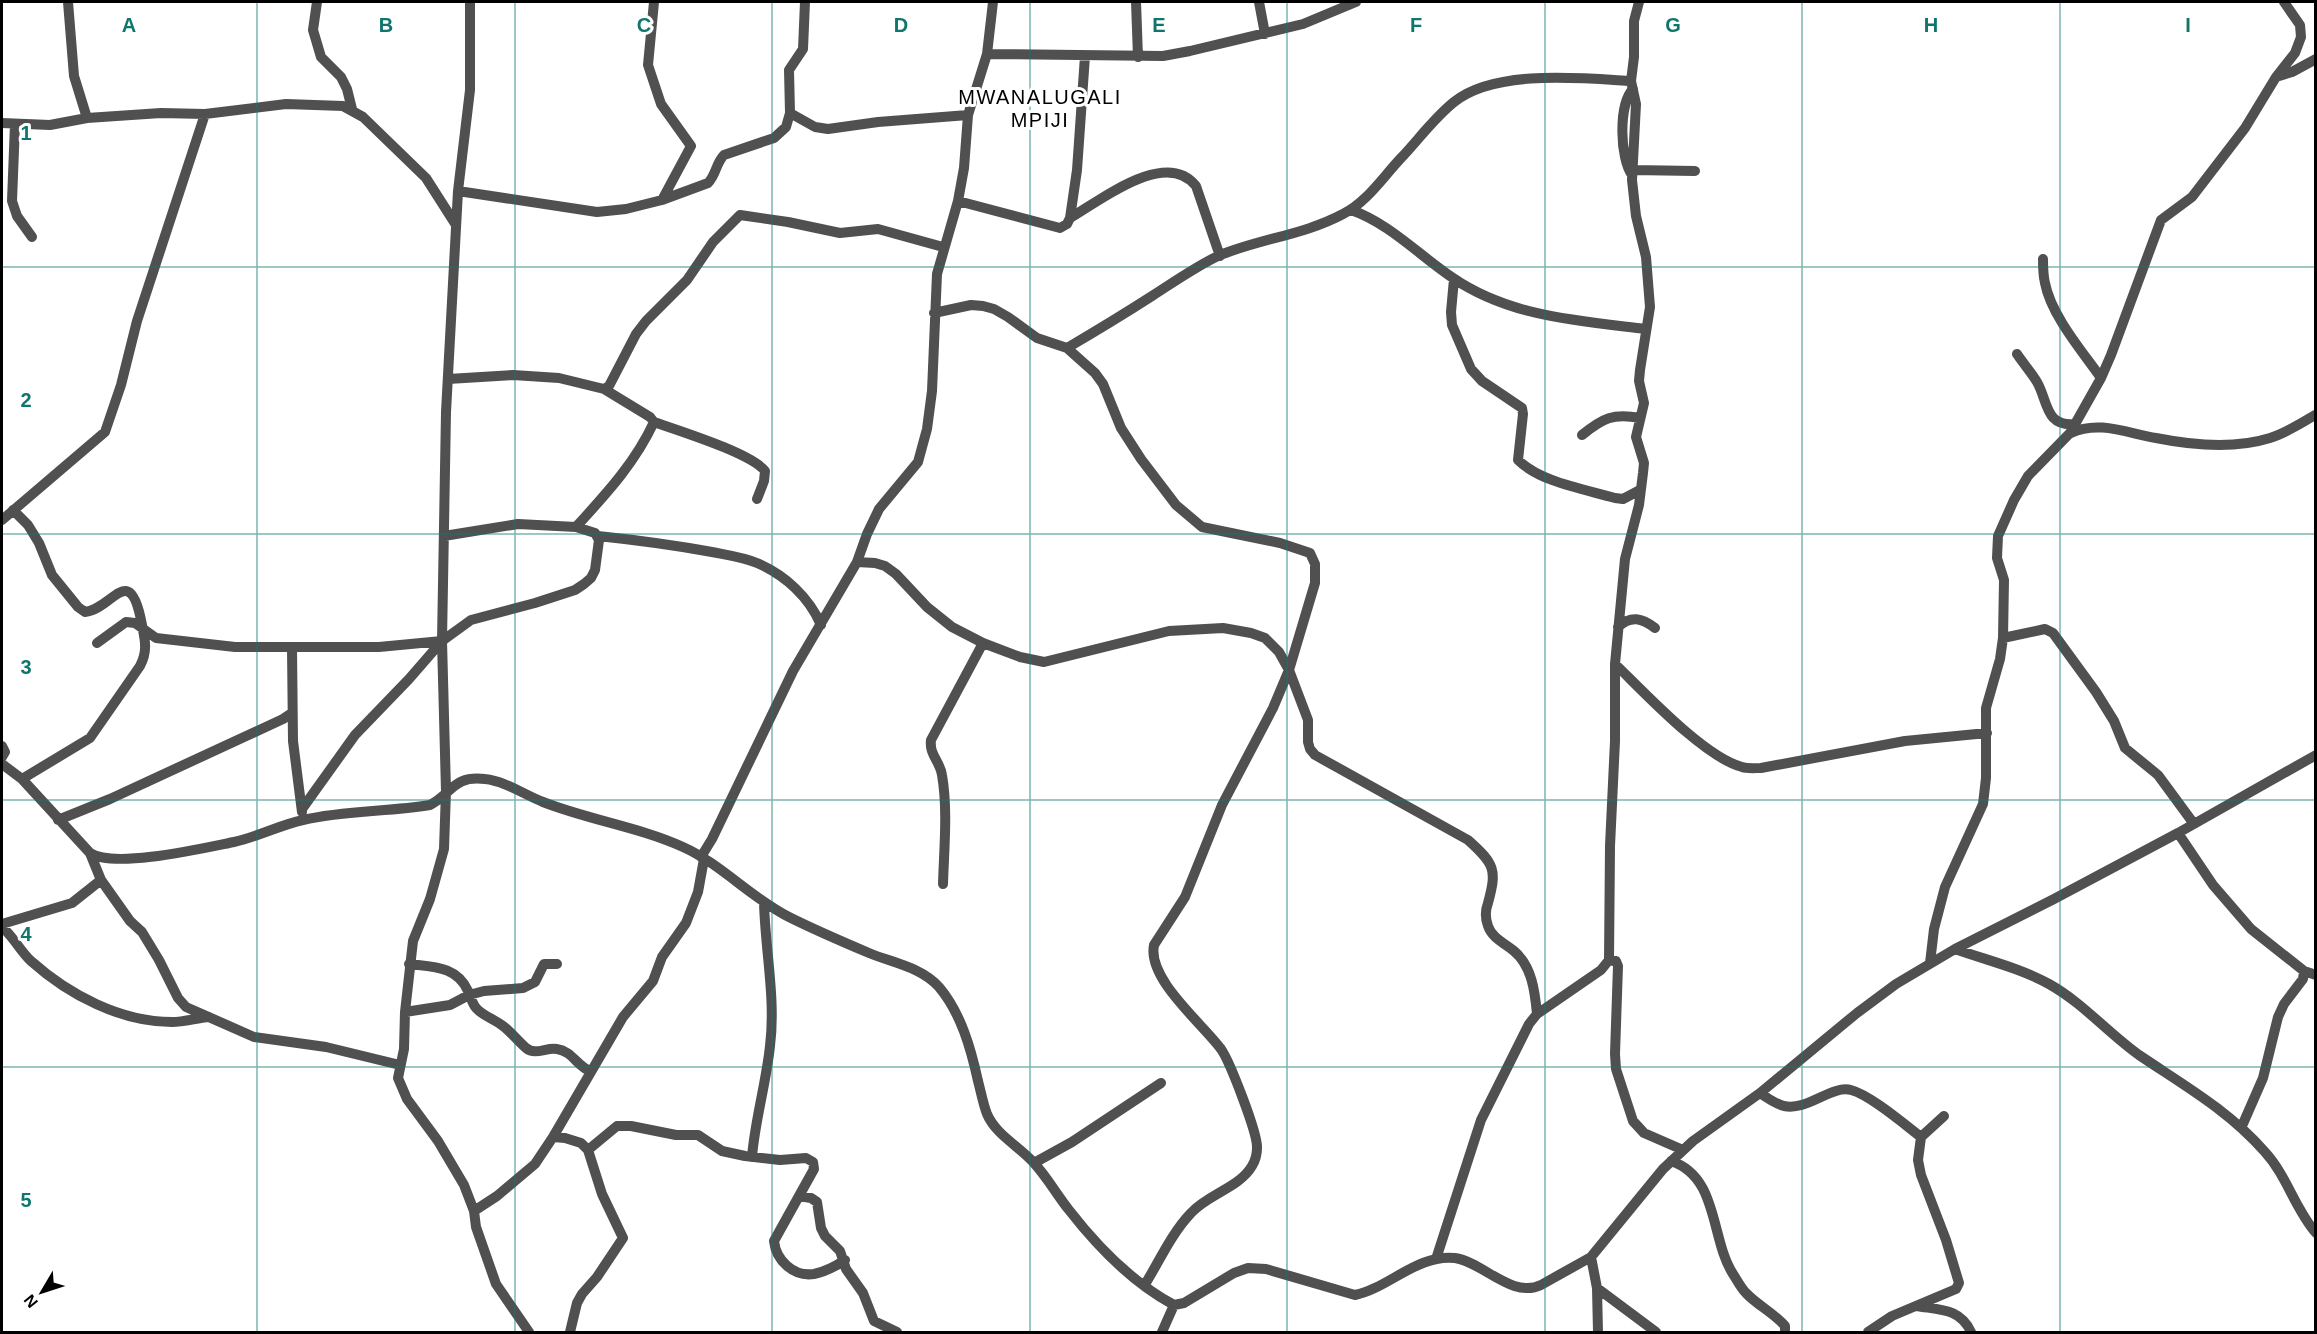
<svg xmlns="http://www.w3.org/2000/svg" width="2317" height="1334" font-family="Helvetica,sans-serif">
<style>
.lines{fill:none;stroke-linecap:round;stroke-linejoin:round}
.street{stroke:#505050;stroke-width:10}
.grid{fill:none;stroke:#0f766e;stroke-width:1.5;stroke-opacity:0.55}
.labels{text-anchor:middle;stroke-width:6;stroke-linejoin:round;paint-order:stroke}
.quarter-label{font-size:20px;letter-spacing:1.5px;fill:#000;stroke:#fff}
.grid-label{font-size:20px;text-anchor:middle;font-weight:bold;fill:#0f766e;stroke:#fff;stroke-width:6;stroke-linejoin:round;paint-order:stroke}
</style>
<rect width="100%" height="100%" fill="#fff"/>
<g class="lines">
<path class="street" d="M68 2 74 76 87 118
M317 2 313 30 321 57 341 77 347 89 352 109
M470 2V90L458 191 446 412 442 641 446 791 444 849 430 899 413 941 405 1012 404 1049 398 1078 407 1099 438 1141 464 1185 474 1211 476 1227 496 1284 529 1332
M654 2 648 65 661 104 691 146 662 200
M1136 2 1138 57
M1259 2 1265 34
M987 54 1163 56 1190 51 1303 24 1356 2
M2276 77 2292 72 2316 59
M790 113 815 127 828 129 878 122 968 115
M2 123 50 125 87 118 161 113 205 114 286 104 343 106 363 117 426 178 456 225
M15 124 12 201 17 216 32 237
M1633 170 1695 171
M1632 175C1620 159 1618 105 1633 89
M458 191 597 212 626 209 662 200 708 183C716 175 716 163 724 155L774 138 786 127 790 113 789 70 803 49 805 2
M958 201 1060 228 1067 224 1070 218 1077 170 1085 56
M1351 210C1389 223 1420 256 1453 278 1510 317 1580 321 1646 329
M1070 218C1101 200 1166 148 1196 186L1220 256
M2043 259C2043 267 2043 275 2045 283 2051 315 2082 351 2101 378
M1454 279 1451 312 1452 325 1471 369 1482 381 1522 408 1523 414 1518 460C1540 482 1584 489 1615 498L1623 499 1640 490
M934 313 971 305 983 306 994 309 1008 317 1037 338 1067 348 1095 373 1103 384 1121 428 1141 459 1176 505 1202 527 1280 543 1310 553 1315 564V583L1289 670 1273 708 1222 805 1185 897 1154 945C1147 979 1202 1023 1221 1049 1230 1062 1258 1134 1257 1148 1257 1153 1255 1161 1252 1166 1239 1188 1208 1194 1191 1213 1171 1234 1159 1262 1144 1286
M1067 348C1096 331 1124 314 1152 296 1174 282 1195 267 1218 256 1258 239 1304 235 1343 214 1367 202 1383 177 1401 158 1419 139 1434 118 1454 102 1495 69 1581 78 1631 81
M2017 354C2023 363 2031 372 2037 382 2048 401 2045 427 2075 424
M448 379 513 375 559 378 604 389 609 386 636 334 646 321 687 280 713 242 740 215 788 222 840 233 878 229 943 247
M654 422C679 431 751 453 765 471L764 481 757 499
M2071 433C2098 420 2127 433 2156 438 2191 445 2235 449 2270 438 2286 433 2300 424 2315 415
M1582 435C1603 418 1613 413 1640 418
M13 510 28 525 39 543 52 575 78 607 85 612C113 609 130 559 142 625 145 640 148 651 140 666L90 738 22 779
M2 520 105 432 121 385 137 321 205 114
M444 536 518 524 576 527C606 494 635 463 654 422L650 417 604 389
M598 536C636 540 674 545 712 552 727 555 743 557 757 563 785 575 809 597 821 625
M857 562 875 563 885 566 896 574 927 607 952 627 983 643 1020 657 1044 662 1169 631 1223 628 1251 633 1265 638 1279 652 1289 670 1308 720V742L1310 749 1315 755 1468 840C1495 864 1497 870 1488 903 1485 911 1485 918 1488 926 1492 938 1504 943 1514 951 1532 966 1535 992 1537 1014
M1618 627C1631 615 1642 618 1655 628
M2003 638 2045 629 2053 633 2096 692 2114 721 2125 748 2158 775 2194 824
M97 643 126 622 135 623 156 638 235 647H379L442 641
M292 648 293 741 302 812
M1615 664C1644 692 1704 757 1742 767 1748 769 1755 768 1761 768L1905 741 1987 733
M2 746 5 752 2 757
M2 764 22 779 90 853C114 869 204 848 234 842 257 837 280 825 303 820 345 810 388 812 430 805 452 794 453 775 485 779 505 781 525 795 543 802 589 820 639 827 683 847 721 864 751 898 789 917 815 930 843 942 869 953 893 963 921 967 939 987 961 1013 971 1049 978 1081 981 1092 983 1104 987 1114 996 1135 1019 1146 1034 1163 1047 1177 1057 1195 1069 1210 1097 1246 1133 1283 1174 1305L1184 1303 1234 1273 1248 1268 1266 1269 1355 1295C1389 1288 1417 1254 1455 1258 1483 1262 1512 1299 1541 1285L1591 1257 1663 1169 1693 1141 1760 1093 1857 1013 1896 984 1955 949 2054 899 2178 833 2316 755
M302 809 355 735 409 679 442 641 471 620 535 603 575 590 584 584 591 578 595 570 599 540 595 533 576 527
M58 820 110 799 283 719 292 713
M2178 833 2213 885 2251 929 2304 971 2316 975
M90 853 101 880 130 921 142 932 159 960 178 998 186 1007 254 1037 326 1047 400 1065
M701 857 712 839 793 671 857 562 867 534 879 509 918 462 927 429 932 391 937 274 958 201 964 168 968 115 987 54 993 2
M943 884C944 849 948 810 942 775 940 761 929 755 931 740L983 643
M2 924 72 903 101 880
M2 927C14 937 20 951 31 961 69 995 121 1022 172 1022 184 1022 197 1018 209 1017
M1955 949C1986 960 2020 968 2049 984 2083 1003 2108 1033 2139 1055 2185 1086 2228 1110 2265 1152 2287 1176 2295 1209 2316 1233
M1609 960 1616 961 1618 966 1615 1054 1616 1069 1633 1121 1644 1133 1683 1150
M1930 963 1934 929 1945 887 1983 804 1986 778V708L2000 659 2003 638 2004 580 1997 558 1998 536 2014 500 2028 476 2070 433 2101 378 2111 355 2161 220 2192 197 2245 128 2276 77 2295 53 2301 37 2300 25 2284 2
M409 964C433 967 457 966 468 991 471 997 472 1003 476 1008 483 1016 494 1019 503 1026 511 1032 518 1041 526 1048 536 1056 546 1047 557 1049 572 1051 577 1066 590 1071
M405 1012 450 1005 469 995 484 991 523 988 535 982 544 964H557
M1760 1093C1767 1098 1776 1104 1784 1106 1808 1111 1831 1085 1851 1090 1870 1095 1904 1124 1921 1137
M2242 1126 2263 1078 2278 1017 2284 1004 2303 979 2304 971
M553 1137 565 1138 581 1143 588 1150 602 1194 623 1238 597 1277 582 1294 577 1303 570 1332
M588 1150 617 1126H631L676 1135H698L722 1151 745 1156 780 1160 806 1158 813 1162 814 1169 774 1241C776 1260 793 1277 814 1274 824 1272 836 1266 845 1260
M752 1157C755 1120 766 1084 770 1046 776 999 765 949 764 902
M1671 1161C1719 1177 1710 1238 1733 1274 1737 1280 1741 1288 1746 1293 1757 1305 1774 1313 1785 1326V1332
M1034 1163 1072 1142 1161 1083
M799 1196 811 1198 817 1202 821 1228 825 1236 840 1251 846 1269 863 1293 874 1321 897 1332
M474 1211 497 1196 535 1164 553 1137 623 1017 653 981 662 957 686 923 698 892 704 859
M1591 1257 1597 1288 1598 1332
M1436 1259 1481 1120 1529 1024 1537 1014 1601 970 1609 960 1610 846 1615 741V664L1625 559 1639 505 1643 473 1644 463 1636 437 1644 403 1639 381 1640 370 1650 307 1646 257 1636 216 1632 180 1636 104 1631 81 1634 57V21L1639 2
M1597 1288 1656 1332
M1916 1306C1940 1310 1960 1308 1971 1332
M1162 1332 1174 1305
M1868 1332 1892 1316 1956 1289 1959 1283 1946 1240 1921 1175 1918 1160 1921 1137 1944 1116"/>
</g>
<path class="grid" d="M257 2V1332M515 2V1332M772 2V1332M1030 2V1332M1287 2V1332M1545 2V1332M1802 2V1332M2060 2V1332M2 267H2316M2 534H2316M2 800H2316M2 1067H2316"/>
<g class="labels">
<g class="quarter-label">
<text x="1040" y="104">MWANALUGALI<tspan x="1040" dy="23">MPIJI</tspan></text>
</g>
</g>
<g class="grid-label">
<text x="129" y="32">A</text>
<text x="386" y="32">B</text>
<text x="644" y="32">C</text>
<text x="901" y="32">D</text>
<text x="1159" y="32">E</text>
<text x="1416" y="32">F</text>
<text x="1673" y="32">G</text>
<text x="1931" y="32">H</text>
<text x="2188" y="32">I</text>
<text x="26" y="140">1</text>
<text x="26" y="407">2</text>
<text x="26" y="674">3</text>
<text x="26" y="941">4</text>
<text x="26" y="1207">5</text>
</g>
<rect width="2317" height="1334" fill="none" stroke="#000000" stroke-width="6"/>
<g transform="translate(42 1292) rotate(231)" stroke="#ffffff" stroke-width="4.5" paint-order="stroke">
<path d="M0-4.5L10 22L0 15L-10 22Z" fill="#000000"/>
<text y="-9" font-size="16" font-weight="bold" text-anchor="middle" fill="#000000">N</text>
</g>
</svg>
